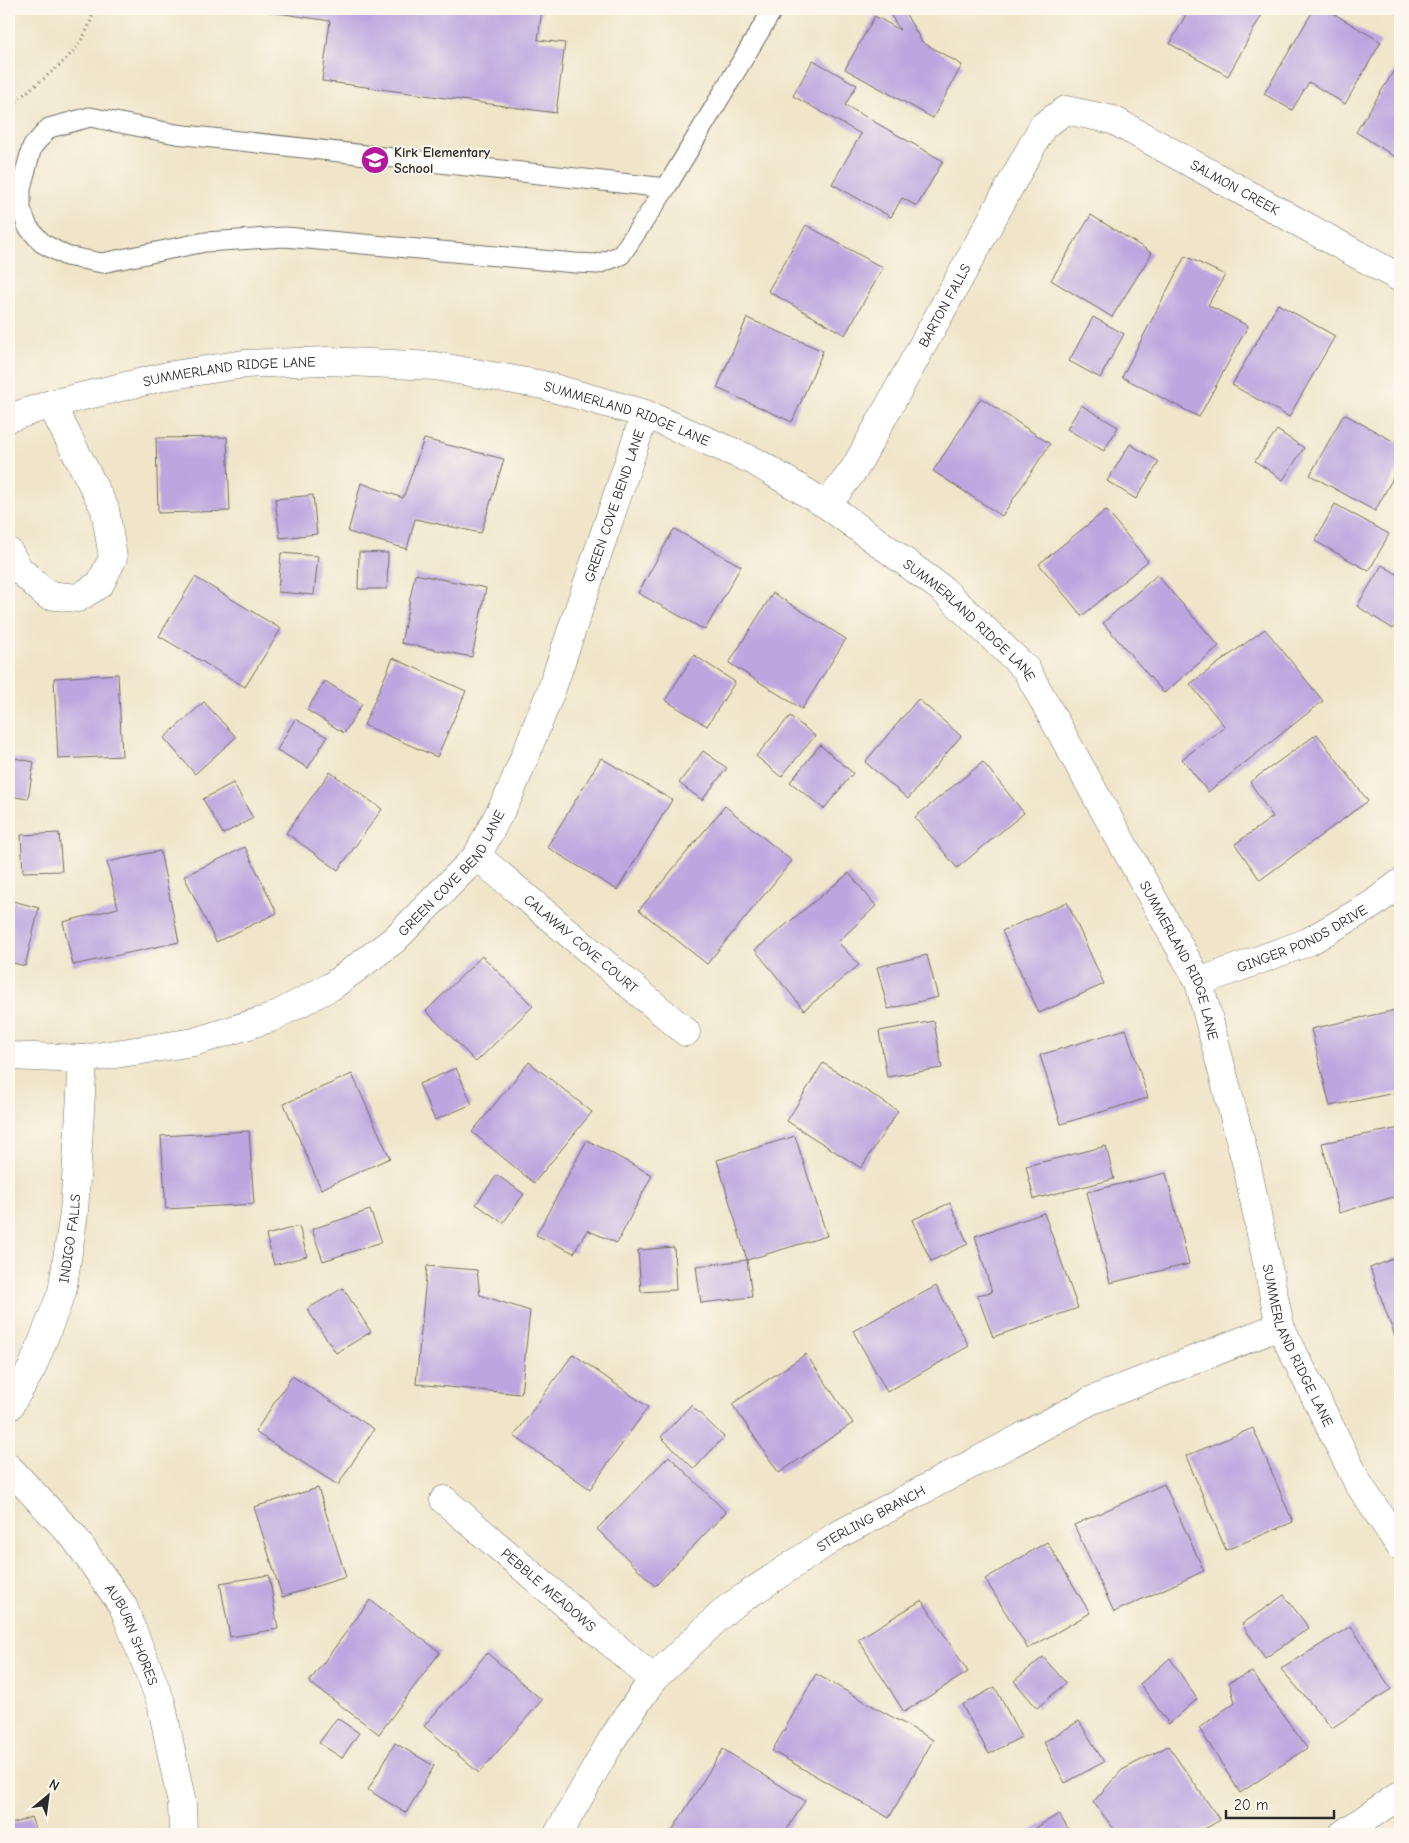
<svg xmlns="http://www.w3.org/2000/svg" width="1409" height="1843" font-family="'Comic Neue',sans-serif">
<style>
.building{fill:#bda5df}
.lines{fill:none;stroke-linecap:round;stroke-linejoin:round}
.lane-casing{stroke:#706c62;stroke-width:21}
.street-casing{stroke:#706c62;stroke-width:29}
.path{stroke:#706c62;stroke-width:3;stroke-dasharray:1 4;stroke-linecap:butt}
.lane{stroke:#fff;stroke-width:19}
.street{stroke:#fff;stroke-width:28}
.labels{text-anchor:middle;stroke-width:4;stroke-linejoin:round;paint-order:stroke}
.poi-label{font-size:14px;font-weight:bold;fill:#2b2b2b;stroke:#fbf7ec;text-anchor:start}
.street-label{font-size:14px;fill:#2b2b2b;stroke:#fbf7ec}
</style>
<rect width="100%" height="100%" fill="#fbf7ec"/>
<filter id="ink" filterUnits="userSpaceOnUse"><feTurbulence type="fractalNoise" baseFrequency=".02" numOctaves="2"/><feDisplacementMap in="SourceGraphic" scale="10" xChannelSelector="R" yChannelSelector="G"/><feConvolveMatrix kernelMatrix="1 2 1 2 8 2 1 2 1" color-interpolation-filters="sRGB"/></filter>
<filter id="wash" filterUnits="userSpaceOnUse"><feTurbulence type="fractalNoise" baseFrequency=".0096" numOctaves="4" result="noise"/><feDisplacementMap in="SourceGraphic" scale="20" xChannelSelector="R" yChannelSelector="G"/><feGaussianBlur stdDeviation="1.12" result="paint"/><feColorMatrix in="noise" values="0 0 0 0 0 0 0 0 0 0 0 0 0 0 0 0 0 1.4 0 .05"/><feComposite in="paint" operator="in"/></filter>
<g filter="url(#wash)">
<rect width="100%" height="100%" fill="#f0e5c9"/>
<g id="blocks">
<path class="building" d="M252 9H542L538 40 565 43 556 113 322 81 330 21Z
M887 9H903L922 42 962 65 933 118 845 69 875 16 900 30Z
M1189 9H1265L1228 76 1170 44Z
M1314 9H1326L1381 42 1345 104 1309 82 1292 110 1264 94Z
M813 60 857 85 845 105 943 161 917 206 902 198 891 217 832 184 861 134 793 96Z
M1400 61V160L1356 132Z
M1091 215 1152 253 1112 317 1051 280Z
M806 225 883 268 845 335 768 291Z
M1185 256 1225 275 1208 305 1248 326 1199 417 1122 377Z
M1278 304 1335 336 1289 417 1232 385Z
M1093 317 1124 334 1100 378 1069 361Z
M747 318 823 351 792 422 717 388Z
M981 398 1050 444 1002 516 933 471Z
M1081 405 1118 427 1104 451 1067 429Z
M1344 414 1400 445V465L1375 511 1310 475Z
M1277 430 1304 448 1283 480 1255 461Z
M227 437 230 511 158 513 156 438Z
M424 439 504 459 481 533 415 519 407 549 348 532 361 483 403 498Z
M1130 444 1159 462 1136 499 1107 481Z
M313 495 317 534 280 538 275 499Z
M1335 504 1389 534 1369 571 1315 541Z
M1106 510 1148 561 1082 616 1039 564Z
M674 529 741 566 705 630 638 593Z
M359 552 388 553 387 589H358Z
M281 553 318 556 314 595 278 592Z
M1382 565 1400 576V618L1393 629 1357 606Z
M415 574 486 588 472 657 401 643Z
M1157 575 1219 646 1164 693 1103 623Z
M195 577 281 629 245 687 159 636Z
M773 593 846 639 802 709 729 663Z
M1265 629 1323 701 1208 792 1182 759 1225 727 1190 684Z
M694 655 735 682 707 726 665 700Z
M393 658 466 691 437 757 364 725Z
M118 674 122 756 58 759 54 678Z
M325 681 362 704 344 733 307 710Z
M918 699 961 736 908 799 865 762Z
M204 702 236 737 195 774 164 738Z
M790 716 815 736 781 777 756 756Z
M295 719 327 737 308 768 277 750Z
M1317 734 1368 801 1260 880 1235 844 1273 817 1250 782Z
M820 745 853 773 824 809 790 782Z
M703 751 727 768 702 800 679 783Z
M9 757 34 762 28 799 9 796Z
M601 758 672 800 617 890 547 847Z
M983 762 1024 813 957 868 915 817Z
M330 772 382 809 338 870 286 833Z
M233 783 253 818 223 834 203 799Z
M725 806 792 861 707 964 639 910Z
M59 833 62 871 23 872 21 835Z
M245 847 277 913 216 942 184 876Z
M160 851 179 942 73 965 63 922 118 908 107 862Z
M849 873 876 906 838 942 859 965 804 1010 755 950Z
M9 900 39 908 25 966 9 962Z
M1067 902 1104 984 1039 1013 1002 931Z
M927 955 938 997 888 1009 877 967Z
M482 956 533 1006 476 1062 426 1011Z
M1400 1009V1092L1330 1106 1311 1029Z
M934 1021 942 1068 887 1077 879 1031Z
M1126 1029 1148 1098 1061 1124 1040 1055Z
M529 1062 592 1112 534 1183 472 1132Z
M823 1063 898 1111 861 1168 787 1121Z
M456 1068 472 1104 435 1120 419 1084Z
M352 1074 390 1158 321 1189 284 1104Z
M1400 1128V1195L1339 1213 1322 1143Z
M249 1131 254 1204 166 1209 161 1136Z
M795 1136 827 1236 747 1260 717 1160Z
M587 1140 652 1175 617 1243 587 1230 574 1253 536 1235Z
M1106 1146 1114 1179 1034 1199 1026 1166Z
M1166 1173 1189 1264 1110 1283 1087 1192Z
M497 1175 524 1194 503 1223 476 1204Z
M950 1203 968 1244 931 1261 912 1220Z
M370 1210 382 1242 323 1261 312 1229Z
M1044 1213 1078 1308 993 1337 977 1295 992 1292 975 1236Z
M299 1226 307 1256 274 1265 266 1235Z
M674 1247 676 1290 641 1292 638 1250Z
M1400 1256V1336L1396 1339 1370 1268Z
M747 1260 752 1297 701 1303 696 1266Z
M427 1266 477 1270 480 1295 530 1311 521 1394 416 1384Z
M936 1286 969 1346 887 1392 853 1331Z
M343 1288 371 1332 336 1353 307 1309Z
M573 1354 648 1407 590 1489 514 1436Z
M806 1354 853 1423 779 1473 732 1404Z
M292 1376 374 1429 338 1485 255 1432Z
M691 1405 724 1437 694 1469 661 1437Z
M1253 1428 1293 1522 1226 1550 1186 1456Z
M669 1456 726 1512 655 1586 597 1529Z
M1164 1484 1204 1571 1114 1612 1074 1525Z
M318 1488 346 1577 282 1597 254 1507Z
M1047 1542 1090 1613 1028 1649 985 1579Z
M269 1575 278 1629 230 1637 220 1583Z
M1284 1595 1309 1628 1265 1658 1242 1624Z
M370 1600 440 1652 379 1734 309 1682Z
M922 1600 968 1672 904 1712 858 1639Z
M1351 1626 1391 1689 1332 1728 1281 1669Z
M487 1653 542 1700 479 1773 424 1726Z
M1043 1657 1066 1683 1037 1708 1014 1681Z
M1170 1658 1197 1699 1169 1724 1140 1684Z
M1252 1672 1307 1748 1240 1793 1199 1728 1235 1702 1229 1682Z
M816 1674 933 1740 889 1818 772 1751Z
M995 1687 1021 1737 989 1754 962 1705Z
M337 1718 359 1733 342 1758 319 1743Z
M1079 1721 1104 1762 1065 1783 1044 1742Z
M395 1743 434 1766 406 1813 368 1790Z
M1168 1746 1220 1820 1196 1834H1118L1093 1802 1122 1770Z
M723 1749 805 1801 784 1834H670Z
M1059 1814 1071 1834H1025Z
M31 1817 37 1834H9V1825Z"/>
</g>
</g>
<g filter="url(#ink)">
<use href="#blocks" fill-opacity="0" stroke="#706c62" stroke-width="1"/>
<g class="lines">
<defs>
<path id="lane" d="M666 188 176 134 90 117 49 128 32 147 21 188V209L28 227 42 243 66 256 102 263 205 242 285 237 575 263 598 264 621 255 666 188 773 9"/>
<g id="street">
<path id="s1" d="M9 418 51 404 167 376 244 364 327 361 435 366 543 385 645 414 754 461 827 505 942 589 1026 669 1199 982 1247 1166 1280 1326 1358 1483 1400 1546"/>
<path id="s2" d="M827 505 855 468 1043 126 1066 110 1113 120 1400 278"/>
<path d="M9 552 19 569 47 595 78 598 100 584 113 558 105 509 51 404"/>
<path id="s3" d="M477 856 686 1032"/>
<path id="s4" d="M1199 982 1308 942 1373 904 1400 883"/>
<path id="s5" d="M9 1056 83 1059 194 1042 271 1018 332 986 394 940 477 856 510 793 551 691 645 414"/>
<path id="s6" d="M9 1407 32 1368 62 1292 74 1213 83 1059"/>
<path id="s7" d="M9 1468 74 1537 123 1606 161 1702 182 1804 183 1834"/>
<path id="s8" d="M444 1500 653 1679"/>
<path id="s9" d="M558 1834 613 1738 653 1679 728 1608 836 1536 1090 1401 1280 1326"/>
<path d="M1343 1834 1400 1795"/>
</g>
</defs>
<use href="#lane" class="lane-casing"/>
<use href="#street" class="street-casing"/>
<path class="path" d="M9 108C42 75 83 59 94 9"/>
<use href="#lane" class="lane"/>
<use href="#street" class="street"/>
</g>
</g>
<defs>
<symbol id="school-disc" viewBox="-11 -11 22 22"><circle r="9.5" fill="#b5179e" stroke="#fbf7ec"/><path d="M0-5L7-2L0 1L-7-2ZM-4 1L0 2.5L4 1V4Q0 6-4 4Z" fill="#fff"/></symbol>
</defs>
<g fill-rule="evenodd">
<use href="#school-disc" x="359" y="144" width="32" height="32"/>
</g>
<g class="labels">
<g class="poi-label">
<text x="394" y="157">Kirk Elementary<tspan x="394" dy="16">School</tspan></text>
</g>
<g class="street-label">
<text dy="5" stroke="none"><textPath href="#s2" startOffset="652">SALMON CREEK</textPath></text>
<text dy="5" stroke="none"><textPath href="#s2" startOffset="232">BARTON FALLS</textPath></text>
<text dy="5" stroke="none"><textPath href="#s1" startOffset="226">SUMMERLAND RIDGE LANE</textPath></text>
<text dy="5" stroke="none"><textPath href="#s1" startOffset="631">SUMMERLAND RIDGE LANE</textPath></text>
<text dy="5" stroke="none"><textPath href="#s5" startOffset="908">GREEN COVE BEND LANE</textPath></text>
<text dy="5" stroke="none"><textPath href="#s1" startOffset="1036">SUMMERLAND RIDGE LANE</textPath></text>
<text dy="5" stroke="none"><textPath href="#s5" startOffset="502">GREEN COVE BEND LANE</textPath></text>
<text dy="5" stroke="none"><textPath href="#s4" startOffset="112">GINGER PONDS DRIVE</textPath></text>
<text dy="5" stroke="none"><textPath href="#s3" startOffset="136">CALAWAY COVE COURT</textPath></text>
<text dy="5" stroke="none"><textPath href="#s1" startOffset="1441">SUMMERLAND RIDGE LANE</textPath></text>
<text dy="5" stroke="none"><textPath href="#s6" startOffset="181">INDIGO FALLS</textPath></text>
<text dy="5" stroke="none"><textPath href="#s1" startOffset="1846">SUMMERLAND RIDGE LANE</textPath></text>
<text dy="5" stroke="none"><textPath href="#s9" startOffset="454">STERLING BRANCH</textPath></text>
<text dy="5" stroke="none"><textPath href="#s8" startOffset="138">PEBBLE MEADOWS</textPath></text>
<text dy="5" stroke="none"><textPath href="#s7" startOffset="209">AUBURN SHORES</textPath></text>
</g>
</g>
<rect width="1409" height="1843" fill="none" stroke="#fbf7ec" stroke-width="30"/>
<g transform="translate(48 1796) rotate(29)" stroke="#fbf7ec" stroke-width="4" paint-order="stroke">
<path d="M0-4L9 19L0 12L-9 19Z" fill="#2b2b2b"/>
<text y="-8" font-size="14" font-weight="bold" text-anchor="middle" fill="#2b2b2b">N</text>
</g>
<path d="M1226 1810v8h108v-8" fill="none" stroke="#2b2b2b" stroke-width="2.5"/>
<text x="1234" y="1810" font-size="15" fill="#2b2b2b" stroke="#fbf7ec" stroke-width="4" paint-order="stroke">20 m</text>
</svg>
